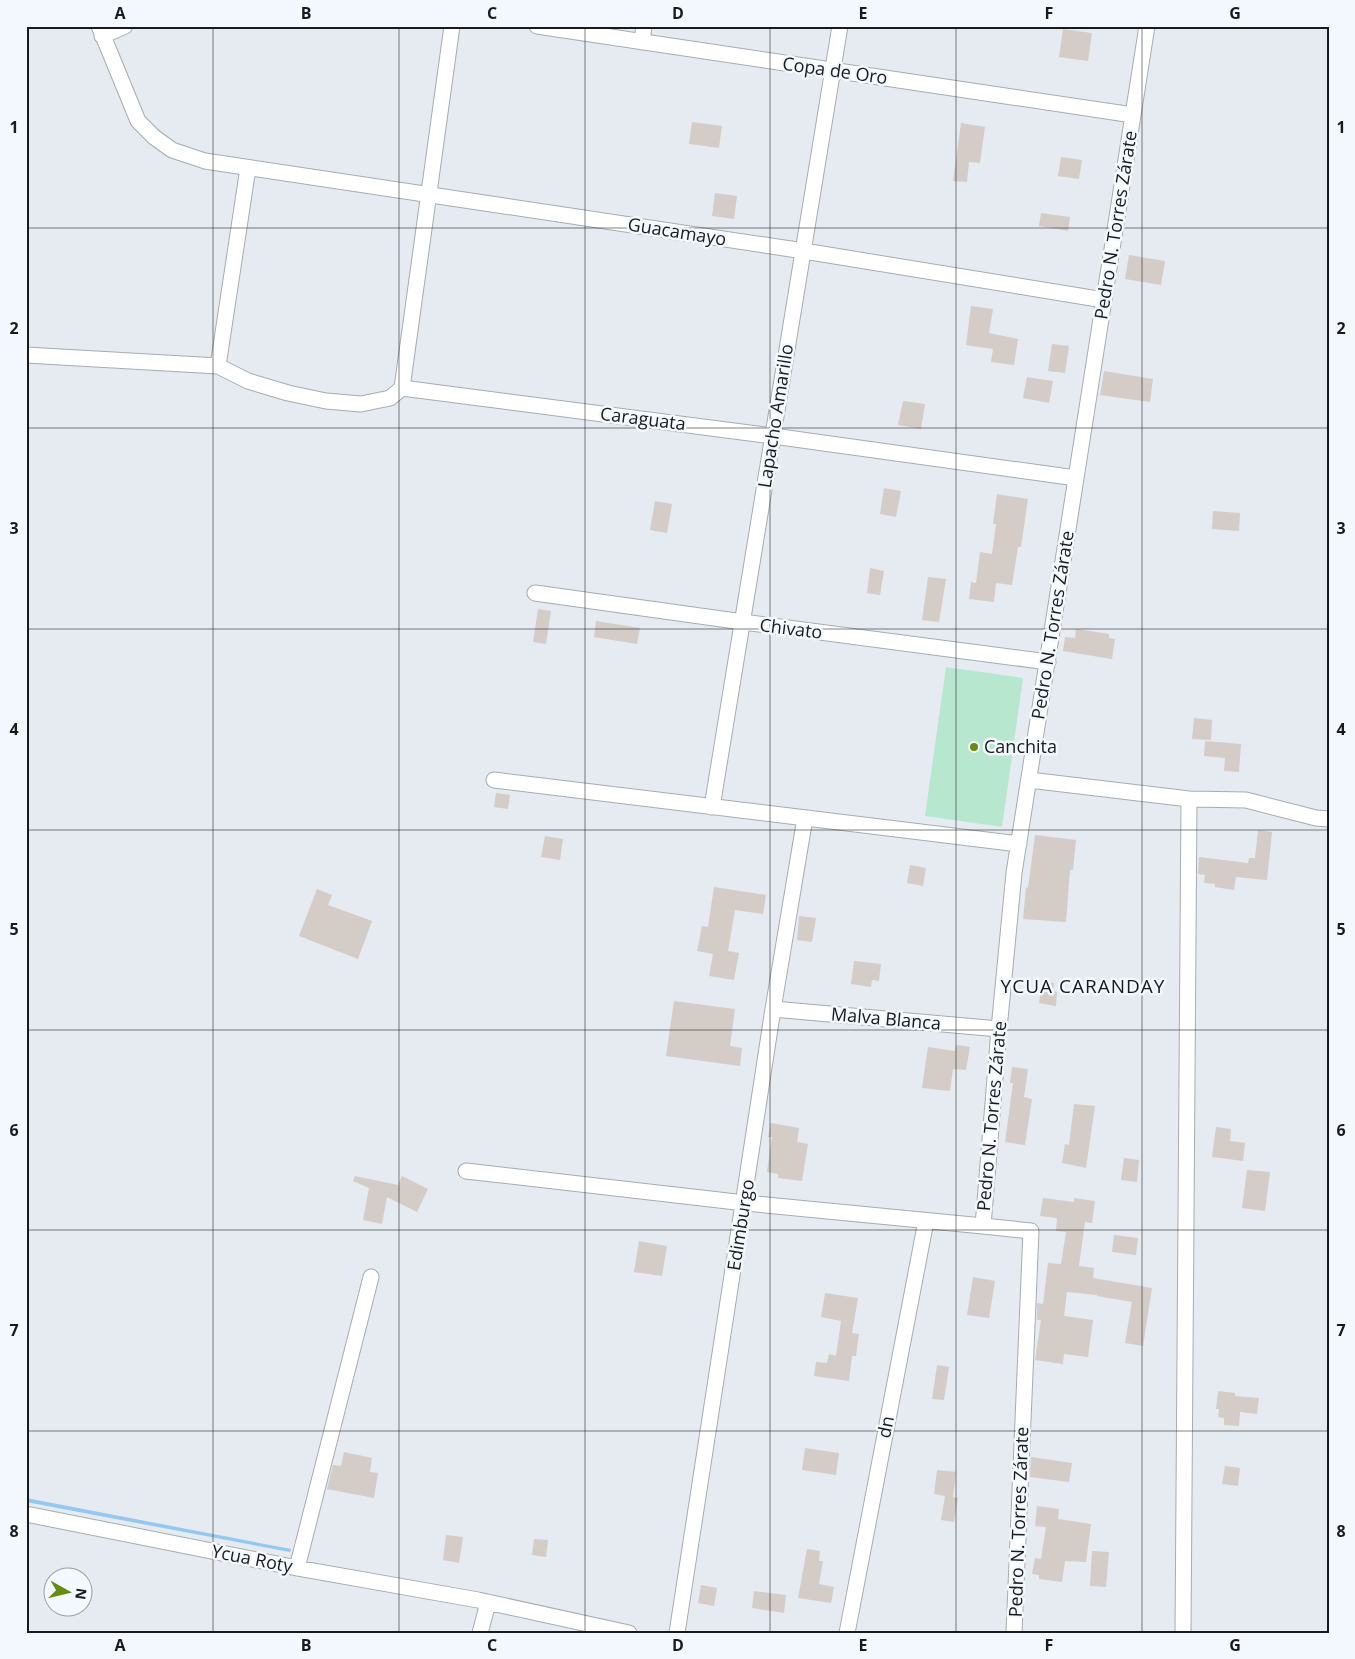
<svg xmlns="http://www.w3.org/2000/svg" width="1355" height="1659" font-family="'Open Sans',sans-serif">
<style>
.green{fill:#b8e7cf}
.water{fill:#93c8f0}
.building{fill:#d3ccc7}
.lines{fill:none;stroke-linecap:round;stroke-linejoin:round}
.minor-casing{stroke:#a6acb1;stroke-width:17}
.minor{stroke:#fff;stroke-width:15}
.grid{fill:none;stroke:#181a1c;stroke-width:1;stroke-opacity:0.55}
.poi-dot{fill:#668b13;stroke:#f2f8fe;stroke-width:2}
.labels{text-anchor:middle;stroke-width:5;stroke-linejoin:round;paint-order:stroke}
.street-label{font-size:18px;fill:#181a1c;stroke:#f2f8fe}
.poi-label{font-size:18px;fill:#181a1c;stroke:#f2f8fe;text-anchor:start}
.neighbourhood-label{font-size:19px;letter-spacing:1px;fill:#181a1c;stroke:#f2f8fe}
.neatline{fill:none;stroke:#181a1c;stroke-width:2}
.grid-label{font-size:16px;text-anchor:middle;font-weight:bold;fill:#181a1c}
</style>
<rect width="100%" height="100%" fill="#e5ebf1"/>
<path class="green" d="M946 667 1023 678 1002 827 925 816Z"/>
<path class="water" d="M26 1498 291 1549 290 1552 26 1502Z"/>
<path class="building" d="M1063 29 1092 33 1088 61 1059 57Z
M692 122 722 126 719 148 689 144Z
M961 123 985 127 980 163 969 162 967 182 953 181Z
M1061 157 1082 160 1079 179 1058 176Z
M715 193 737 196 734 219 712 216Z
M1041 213 1070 217 1068 231 1039 226Z
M1129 255 1165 261 1161 285 1125 279Z
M971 306 993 309 989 333 1018 339 1014 365 991 362 993 349 966 345Z
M1052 344 1069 346 1065 373 1048 371Z
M1104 371 1153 379 1150 402 1100 395Z
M1027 377 1053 381 1049 403 1023 398Z
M903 401 925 404 921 429 898 425Z
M884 488 901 491 896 517 880 514Z
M997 494 1028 499 1021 547H1018L1012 585 996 583 994 602 969 599 971 582 976 583 980 552 992 554 996 524H993Z
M655 501 672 504 667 533 650 530Z
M1213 511 1240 513 1239 531 1212 529Z
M870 568 884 571 880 595 867 593Z
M928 577 946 579 939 622 922 620Z
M538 609 551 611 546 644 533 642Z
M596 621 640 628 637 644 594 637Z
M1076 629 1109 634V638L1115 639 1112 659 1063 651 1065 637 1075 638Z
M1194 718 1212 720 1211 740 1192 739Z
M1205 741 1241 744 1239 772 1224 771 1225 758 1204 756Z
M496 793 510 795 508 809 494 807Z
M1258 830 1272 832 1267 880 1236 877 1234 890 1215 887V884L1204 883 1205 875 1198 874 1199 857 1248 863 1249 858H1255Z
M1035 835 1076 840 1073 870H1070L1066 922 1023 919 1026 887 1028 888Z
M545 836 563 839 560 860 541 857Z
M910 865 926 868 923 886 907 883Z
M714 887 766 895 763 914 735 910 728 951 739 953 734 980 709 976 713 954 697 951 702 926 708 927Z
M317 889 332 895 328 905 372 921 358 959 299 936Z
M799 916 816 918 812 942 797 940Z
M854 961 881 964 879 981 872 980 871 987 851 984Z
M1042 981 1054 983 1053 991 1057 992 1056 1006 1039 1003Z
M674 1001 735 1009 730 1046 742 1048 740 1066 666 1056Z
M956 1045 970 1047 966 1070 953 1069 950 1091 922 1088 928 1047 955 1051Z
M1012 1067 1028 1069 1024 1097 1032 1099 1025 1145 1005 1142 1013 1083H1010Z
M1074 1104 1095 1106 1086 1168 1062 1163 1065 1144 1069 1145Z
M771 1123 799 1128 797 1142 808 1144 802 1181 778 1178V1174L767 1172 772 1137H768Z
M1216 1127 1231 1129 1230 1141 1245 1143 1243 1161 1212 1157Z
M1124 1158 1139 1160 1137 1182 1121 1180Z
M1247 1170 1270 1172 1265 1211 1242 1208Z
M355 1176 398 1185 402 1176 428 1189 417 1212 387 1197 382 1224 363 1220 369 1188 353 1181Z
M1043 1198 1074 1202V1198L1095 1201 1092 1223 1085 1222 1079 1266 1094 1268 1093 1278 1152 1288 1143 1346 1125 1343 1132 1302 1097 1296V1295L1067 1292 1064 1316 1093 1320 1088 1357 1064 1354 1063 1364 1035 1360 1041 1320H1037V1303L1043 1304 1048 1263 1061 1264 1066 1232 1056 1231 1057 1218 1040 1216Z
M1114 1235 1138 1238 1136 1255 1112 1252Z
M639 1241 667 1246 662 1276 634 1272Z
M973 1277 995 1281 989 1318 967 1315Z
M825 1293 858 1298 852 1333 859 1334 856 1356H852L849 1381 814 1376 816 1362 827 1363 829 1354 836 1356 841 1321 821 1317Z
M937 1365 949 1367 944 1400 932 1399Z
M1218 1391 1235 1393V1396L1259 1398 1257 1414 1240 1412 1239 1426 1224 1425V1418L1218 1417 1219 1409H1216Z
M805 1448 839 1453 836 1475 802 1470Z
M344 1452 372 1458 370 1472 378 1473 374 1498 327 1489 333 1465 341 1466Z
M1031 1457 1072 1463 1069 1482 1030 1477Z
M1225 1466 1240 1468 1238 1486 1222 1484Z
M937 1470 956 1472 953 1497 958 1498 954 1522 941 1520 945 1496 934 1494Z
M1037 1506 1059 1509 1058 1519 1091 1524 1086 1562 1065 1561 1062 1582 1039 1579V1575L1032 1574 1035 1558 1041 1559 1046 1527 1035 1526Z
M446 1535 463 1537 459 1563 443 1560Z
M534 1539 548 1540 546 1557 532 1555Z
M807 1549 820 1551 819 1561H823L819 1584 834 1587 831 1603 798 1598Z
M1092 1551 1109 1552 1106 1587 1090 1586Z
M701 1585 717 1588 714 1606 698 1603Z
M754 1591 786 1595 784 1613 752 1608Z"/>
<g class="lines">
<defs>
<path id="minor" d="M99 26 138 121 154 137 172 150 205 161 804 251 1104 300
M537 26 1133 115
M102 36 125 26
M642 42 644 26
M26 355 218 366 248 381 288 393 326 401 361 404 390 398 402 388 773 436 1076 478
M218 366 248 168
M402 388 452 26
M535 593 743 622 1048 662
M494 780 1019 844
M1029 780 1189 799 1246 800 1316 818 1329 819
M712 807 840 26
M773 1009 999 1029
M466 1171 745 1203 983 1226
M26 1514 297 1568 478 1600 629 1633
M297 1568 371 1277
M480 1633 488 1603
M677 1633 773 1009 805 818
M847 1633 926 1221
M1014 1633 1031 1231 983 1226 999 1029 1014 873 1147 26
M1183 1633 1189 799"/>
</defs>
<use href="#minor" class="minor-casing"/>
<use href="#minor" class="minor"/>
</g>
<path class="grid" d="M213 26V1633M399 26V1633M585 26V1633M770 26V1633M956 26V1633M1142 26V1633M26 228H1329M26 428H1329M26 629H1329M26 830H1329M26 1030H1329M26 1230H1329M26 1431H1329"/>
<circle class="poi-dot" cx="974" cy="747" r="5"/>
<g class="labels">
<g class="street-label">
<text transform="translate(835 71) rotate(8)" y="6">Copa de Oro</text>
<text transform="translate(1116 225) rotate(-81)" y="6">Pedro N. Torres Zárate</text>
<text transform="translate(677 232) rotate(9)" y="6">Guacamayo</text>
<text transform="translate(776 416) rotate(-81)" y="6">Lapacho Amarillo</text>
<text transform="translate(643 419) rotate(7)" y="6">Caraguata</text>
<text transform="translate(1053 625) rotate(-81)" y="6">Pedro N. Torres Zárate</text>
<text transform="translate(791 629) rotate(7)" y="6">Chivato</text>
<text transform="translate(886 1019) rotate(5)" y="6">Malva Blanca</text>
<text transform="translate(992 1116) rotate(-85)" y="6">Pedro N. Torres Zárate</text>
<text transform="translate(741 1225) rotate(-81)" y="6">Edimburgo</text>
<text transform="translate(886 1427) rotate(-79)" y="6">dn</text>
<text transform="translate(1019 1522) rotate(-88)" y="6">Pedro N. Torres Zárate</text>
<text transform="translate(252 1559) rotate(11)" y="6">Ycua Roty</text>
</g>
<g class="poi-label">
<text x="984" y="753">Canchita</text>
</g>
<g class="neighbourhood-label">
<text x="1083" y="993">YCUA CARANDAY</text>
</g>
</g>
<rect width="1355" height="1659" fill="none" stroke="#f2f8fe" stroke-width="55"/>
<g transform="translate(68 1592) rotate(98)"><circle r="24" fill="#f2f8fe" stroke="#9b9fa4"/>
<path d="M0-4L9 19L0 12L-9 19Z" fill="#668b13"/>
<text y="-8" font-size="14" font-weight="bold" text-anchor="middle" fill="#181a1c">N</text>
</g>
<rect x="28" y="28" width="1300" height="1604" class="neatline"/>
<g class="grid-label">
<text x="120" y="19">A</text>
<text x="306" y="19">B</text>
<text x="492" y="19">C</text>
<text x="678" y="19">D</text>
<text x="863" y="19">E</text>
<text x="1049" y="19">F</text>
<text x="1235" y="19">G</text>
<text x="14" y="133">1</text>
<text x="1341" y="133">1</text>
<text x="14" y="334">2</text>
<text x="1341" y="334">2</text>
<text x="14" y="534">3</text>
<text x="1341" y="534">3</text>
<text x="14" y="735">4</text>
<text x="1341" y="735">4</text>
<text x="14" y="935">5</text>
<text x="1341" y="935">5</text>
<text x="14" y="1136">6</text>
<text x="1341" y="1136">6</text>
<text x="14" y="1336">7</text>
<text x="1341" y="1336">7</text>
<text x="14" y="1537">8</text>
<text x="1341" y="1537">8</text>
<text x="120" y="1651">A</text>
<text x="306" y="1651">B</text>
<text x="492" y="1651">C</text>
<text x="678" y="1651">D</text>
<text x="863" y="1651">E</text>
<text x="1049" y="1651">F</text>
<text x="1235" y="1651">G</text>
</g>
</svg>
